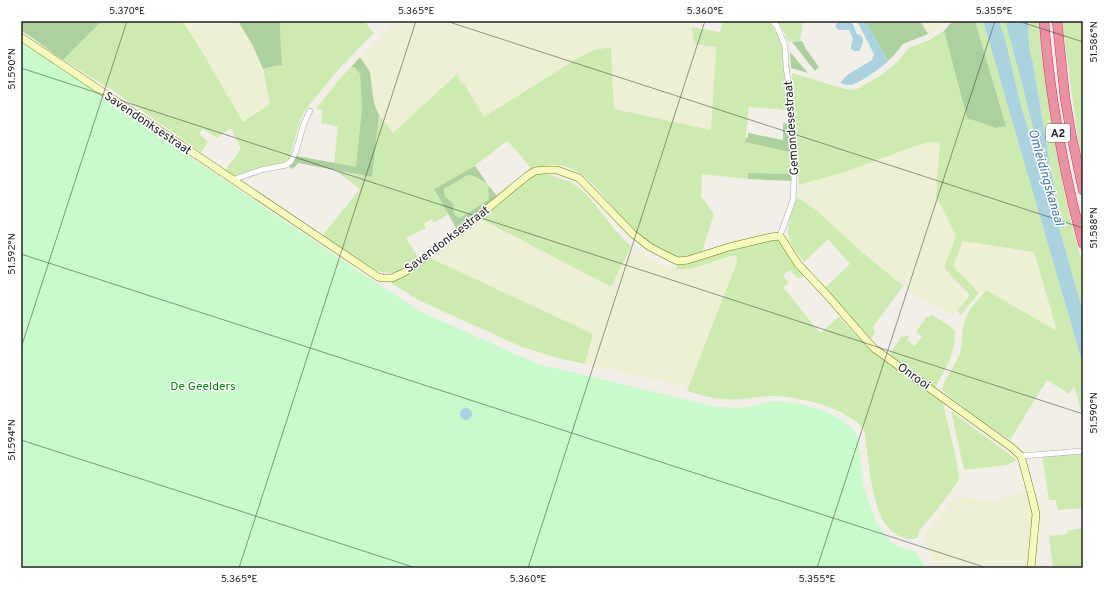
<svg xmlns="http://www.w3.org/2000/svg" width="1104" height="589" font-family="Overpass,sans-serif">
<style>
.farmland{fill:#eef0d5}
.grass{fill:#cdebb0}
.forest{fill:#add19e}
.park{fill:#c8facc}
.water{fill:#aad3df}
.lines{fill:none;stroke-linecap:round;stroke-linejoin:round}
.street-casing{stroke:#a9a9a9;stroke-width:6}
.secondary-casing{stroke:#707d05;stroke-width:8}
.highway-casing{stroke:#dc2a67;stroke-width:10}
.street{stroke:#fff;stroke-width:5}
.secondary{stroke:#f7fabf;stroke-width:7}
.highway{stroke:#e892a2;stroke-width:9}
.ticks{fill:none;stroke:#222;stroke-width:1;stroke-opacity:0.45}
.labels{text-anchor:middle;stroke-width:3;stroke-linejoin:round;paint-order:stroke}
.shield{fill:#fff;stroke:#646464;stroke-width:1}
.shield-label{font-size:11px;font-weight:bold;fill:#222}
.street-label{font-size:12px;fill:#222;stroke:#fff}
.park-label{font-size:12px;fill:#0c8416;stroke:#fff}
.water-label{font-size:13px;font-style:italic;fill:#4a7aab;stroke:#fff}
.neatline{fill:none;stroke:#222;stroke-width:1.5}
.ticks-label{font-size:10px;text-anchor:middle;fill:#222}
</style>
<rect width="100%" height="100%" fill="#f2efe9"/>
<path class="farmland" d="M182 21H238L253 46 263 69 270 104 243 122 198 45Z
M396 21H691L694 44 716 47 711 130 614 109 611 47 594 50 578 58 484 117 466 87 461 83 457 74 393 133 378 114 373 97 370 72 360 57Z
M920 21H947L928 34Z
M929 142H940L936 197 956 237 946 262 951 276 970 295 953 316 912 293 897 282 862 252 816 210 797 197 799 185 845 172Z
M481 219 610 287 631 246 657 262 664 266 678 269H685L693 268 736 255 737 262 689 387 585 364 593 334 430 258Z
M963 241 1033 252 1058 332 986 290 979 293 953 266Z
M1028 491 1034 506 1027 568H937L926 543 925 536 932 525 955 497 994 500Z"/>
<path class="grass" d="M102 21H182L198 45 243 122 270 104 263 69 282 65 280 29 281 21H364L374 33 338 70 306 109 301 118 289 159 285 163 255 169 235 176 225 170 241 149 231 128 217 138 203 129 199 134 208 142 201 152 114 91 63 60Z
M723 21H768C776 30 781 38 783 50L787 110 749 107 745 142 790 152 791 174 748 173V179L702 174 701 196 714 214 702 252C696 254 690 256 684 257 675 257 666 253 658 248 652 244 645 241 640 237 633 230 625 222 619 214 595 187 574 152 532 170L517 151 507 141 472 168 434 189 448 214 434 223 432 219 424 224 426 228 406 238 418 257C411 262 403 269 395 272 376 279 338 247 322 236L360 189 336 171 372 177 379 115 393 133 457 74 461 83 466 85V87L484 117 578 58 594 50 611 47 614 109 711 130 716 47 694 44 692 27 720 32Z
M777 21H803L800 41 788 42 785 34Z
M975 21H983L1083 365V417L1074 386 1069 394 1047 380 1010 440 983 422 945 393 942 389C945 378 955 365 960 353 963 344 961 333 964 323 967 310 979 299 986 290L1057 331 1034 252 963 241 953 266 979 293 961 315 957 311 970 295 951 276 945 268 946 262 956 237 945 213 936 197 940 142H929L921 144 845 172 799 185 792 73 845 89 855 90 875 79 885 72 896 63 909 48 929 40 944 31 967 118 996 128 1006 126Z
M999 21H1005L1020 76 1047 184 1054 204 1057 202 1050 165 1033 63 1029 48 1028 21H1039L1043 66 1054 136 1063 185 1071 222 1083 266V312L1057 220 1021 106 1005 38Z
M1062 21H1083V164L1078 139Z
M351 67H354L360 74 362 107 356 168 334 163 338 127 321 123 323 110 316 109 342 76Z
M540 174C547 173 551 175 558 178 562 180 567 180 572 183 587 192 597 208 608 221 615 230 623 239 631 246L611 287 481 219 485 214 532 176Z
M468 175C474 175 476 178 481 181 484 183 486 182 489 186 488 191 490 194 488 200L460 218C451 216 454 208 452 202 445 200 445 195 444 189Z
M797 197 816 210 862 252 903 286 873 327 875 333 871 339 825 288 850 264 828 239 804 262C793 247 783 238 790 218 792 211 795 204 797 197Z
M778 238 791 260 804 276 798 279 790 270 783 275 788 283 783 287 820 333 839 317 869 349 943 403 956 458 959 476 958 482 939 507 919 531 918 537 914 539C906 539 900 537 894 533 870 517 869 455 864 429 846 408 799 396 773 396 756 396 740 401 723 399 711 398 699 395 687 391L737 262 736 255C717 258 696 272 675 269L677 266 681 264 732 249 736 250Z
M430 258 593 334 585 364 554 357 522 347 429 305 413 297 390 282C406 278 417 267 430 258Z
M931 314 950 326 955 331C956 352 945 370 935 388L893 357 890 354 901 337 910 335 907 340 915 346 922 336 916 332 927 316 928 318Z
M951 411 960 418 1017 460 1007 465 964 470Z
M1080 451 1083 459V508L1058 510 1056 500H1049L1042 457Z
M1083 528V568H1053L1049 536 1067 534 1068 530Z"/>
<path class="forest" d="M21 21H102L63 60 21 30Z
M238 21H281L280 29 282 65 275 66 263 69 253 46Z
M865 21H920L928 34 903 44 894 55 888 61Z
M954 21H975L1006 126 996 128 967 118 944 31 949 25Z
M802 41 806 49 819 67 815 71 792 42Z
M790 52 808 73 791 68Z
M360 57 370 72 373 97 375 106 379 115 372 177 298 163 295 167 291 169 289 166 293 163 297 156 356 167 362 107 360 74 354 67H351Z
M783 123 788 124 790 152 745 142 746 137 748 138V133L783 140Z
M475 166 487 183C480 181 475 175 468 175L444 189C445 200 446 197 453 203 454 210 452 216 460 218L488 200C490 194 487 191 489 186L497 196 456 228 434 189Z
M748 173 791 174 792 181 748 179Z"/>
<path class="park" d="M21 41 126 110 198 162 361 273 421 312 538 364 717 407 740 408 775 401 801 404 824 411 842 420 854 430 858 437 863 484 876 522 892 543 903 548 915 551 926 568H21Z"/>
<path class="water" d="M840 21H849L852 22 857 34C866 36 863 45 859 51H854L851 49V46L853 39 849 30H839L836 28V24Z
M857 21H865L888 61C881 68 859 84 850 85 847 85 843 84 840 83L847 75 872 60 874 54Z
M983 21H999L1005 38 1021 106 1057 220 1083 312V365Z
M1005 21H1028L1029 48 1033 63 1050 165 1057 202 1054 204 1047 184 1020 76Z
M460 414a6 6 0 1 1 12 0a6 6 0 1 1-12 0Z"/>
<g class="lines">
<defs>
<path id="street" d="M772 21 777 26 785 46 786 66 790 96 794 179 793 200 780 236
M232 180 261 170 286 165 291 161 296 151 304 123 310 111
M1021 456 1083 451"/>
<path id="secondary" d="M21 37 378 277 383 278H392L405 272 466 226 527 176 535 171 544 170H557L579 178 633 234 650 247 669 257 678 261 688 260 729 247 771 237 780 236 798 264 828 296 868 342 875 349 1011 447 1021 456 1031 493 1036 514 1031 568"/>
<path id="highway" d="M1044 21C1046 47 1049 74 1053 100 1060 149 1070 196 1083 244
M1057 21 1065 98 1071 133 1083 190"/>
</defs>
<use href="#street" class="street-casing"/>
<use href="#secondary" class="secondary-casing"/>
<use href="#highway" class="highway-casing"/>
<use href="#street" class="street"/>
<use href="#secondary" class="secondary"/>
<use href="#highway" class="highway"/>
</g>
<path class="ticks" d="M446 21 1083 228M1018 21 1083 42M21 68 1083 414M21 254 987 568M21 348 127 21M21 440 416 568M239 568 416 21M528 568 705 21M817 568 995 21"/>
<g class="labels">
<rect class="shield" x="1046" y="124" width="24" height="18" rx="3"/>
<g class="shield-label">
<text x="1058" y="137">A2</text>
</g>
<g class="street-label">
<text transform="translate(148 123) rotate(34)" y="4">Savendonksestraat</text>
<text transform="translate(791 128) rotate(-94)" y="4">Gemondesestraat</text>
<text transform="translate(447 239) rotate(-37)" y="4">Savendonksestraat</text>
<text transform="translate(914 376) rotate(35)" y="4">Onrooi</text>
</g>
<g class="park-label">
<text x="203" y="390">De Geelders</text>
</g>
<g class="water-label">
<text transform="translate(1047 177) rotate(74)" y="5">Omleidingskanaal</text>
</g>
</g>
<rect width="1104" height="589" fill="none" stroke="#ffffff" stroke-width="44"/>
<rect x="22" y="22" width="1060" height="545" class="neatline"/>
<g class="ticks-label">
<text x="127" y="14">5.370°E</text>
<text x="416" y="14">5.365°E</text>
<text x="705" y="14">5.360°E</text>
<text x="994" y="14">5.355°E</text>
<text transform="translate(1093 42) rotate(-90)" y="4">51.586°N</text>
<text transform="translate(11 69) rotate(-90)" y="4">51.590°N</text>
<text transform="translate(1093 228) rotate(-90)" y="4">51.588°N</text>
<text transform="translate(11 254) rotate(-90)" y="4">51.592°N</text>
<text transform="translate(1093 413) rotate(-90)" y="4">51.590°N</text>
<text transform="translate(11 440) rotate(-90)" y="4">51.594°N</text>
<text x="239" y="582">5.365°E</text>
<text x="528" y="582">5.360°E</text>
<text x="817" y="582">5.355°E</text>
</g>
</svg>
